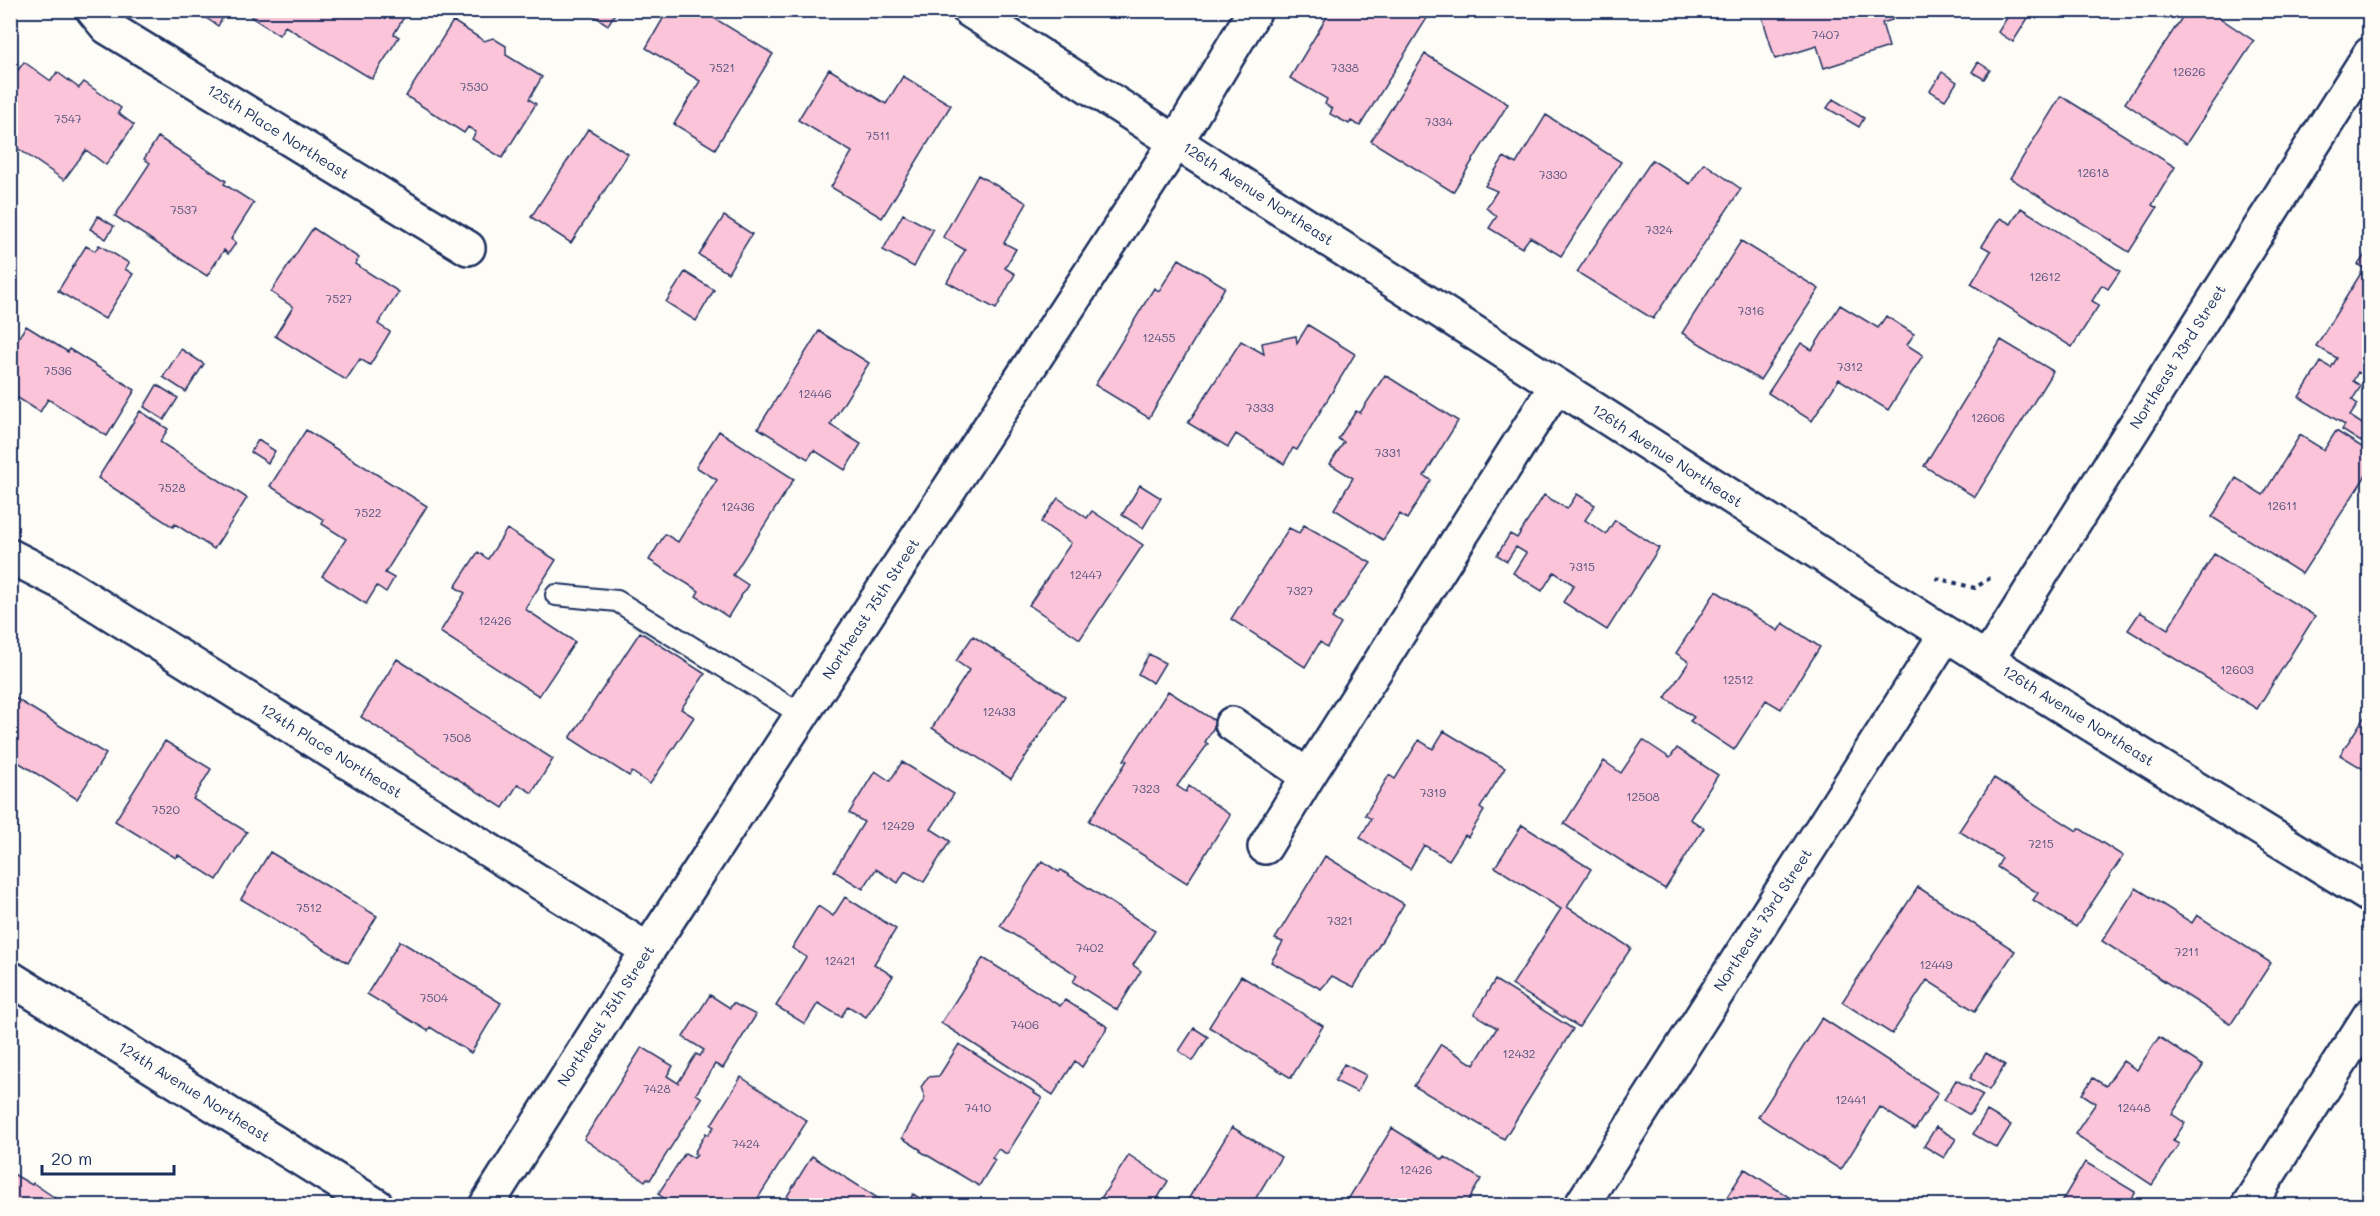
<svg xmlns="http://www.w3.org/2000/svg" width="2380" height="1216" font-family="Mali,sans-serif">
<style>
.building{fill:#fcc4d9;stroke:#1b2f5e;stroke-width:1.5}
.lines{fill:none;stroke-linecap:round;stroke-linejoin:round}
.lane-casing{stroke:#1b2f5e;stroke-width:24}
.street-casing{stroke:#1b2f5e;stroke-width:38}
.path{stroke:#1b2f5e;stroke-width:4;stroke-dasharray:4.5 4.5;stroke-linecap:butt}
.lane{stroke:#fdfcf7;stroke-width:20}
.street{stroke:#fdfcf7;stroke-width:33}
.labels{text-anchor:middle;stroke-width:4.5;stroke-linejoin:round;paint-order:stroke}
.number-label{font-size:12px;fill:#53547d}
.street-label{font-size:15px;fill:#1b2f5e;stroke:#fdfcf7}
</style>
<rect width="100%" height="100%" fill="#fdfcf7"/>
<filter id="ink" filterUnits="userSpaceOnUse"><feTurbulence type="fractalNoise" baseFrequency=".0167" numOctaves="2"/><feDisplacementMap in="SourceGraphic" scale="12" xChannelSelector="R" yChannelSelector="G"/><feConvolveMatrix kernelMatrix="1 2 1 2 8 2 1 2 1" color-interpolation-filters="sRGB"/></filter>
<g filter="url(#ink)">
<path class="building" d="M194 10H227L218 26Z
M255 10H408L394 34 399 37 372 79 285 26 279 35 251 17Z
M585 10H617L608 25Z
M668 10H701L773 54 715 149 674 124 700 81 646 48Z
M1331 10H1432L1360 126 1351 121 1349 124 1330 114 1332 109 1325 104 1327 99 1290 78Z
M1760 10H1889L1892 20 1882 23 1889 47 1824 68 1817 46 1775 59Z
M2012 10 2028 18 2013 42 1998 32Z
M2187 10H2208L2254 41 2186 144 2125 103Z
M453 21 484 41 493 38 506 46V55L542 77 529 99 536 104 502 158 472 139 476 132 468 127 464 133 406 96Z
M1425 54 1508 104 1453 192 1371 141Z
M24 62 51 81 57 72 79 88 84 82 121 108 118 113 134 125 106 165 86 150 64 180 10 143V81Z
M1978 62 1990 70 1984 79 1972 72Z
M829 69 886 104 903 76 951 105 882 218 831 187 852 152 798 120Z
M1942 72 1957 82 1945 100 1930 91Z
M2061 96 2175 167 2152 205 2157 208 2129 252 2010 178Z
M1833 99 1864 118 1859 127 1827 108Z
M1546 115 1621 162 1561 256 1530 237 1522 248 1489 228 1497 216 1486 208 1497 191 1485 186 1504 157 1516 164Z
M588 129 628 154 571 243 531 217Z
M158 137 226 181 224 184 254 203 231 239 236 243 228 254 224 250 207 276 115 216 150 163 144 159Z
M1652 160 1690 184 1704 163 1741 189 1653 319 1577 272Z
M978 175 1027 203 1004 243 1016 249 1005 268 1015 274 996 309 947 282 965 250 943 237Z
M2021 208 2120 271 2108 289 2102 285 2092 301 2099 305 2072 347 1971 284 1991 251 1982 246 2000 218 2011 224Z
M903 214 933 230 914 267 883 250Z
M98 216 114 226 106 239 90 229Z
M724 216 752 234 728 273 699 255Z
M313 228 359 258 355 264 399 292 378 324 390 332 370 365 360 359 346 380 275 336 293 307 271 292Z
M1741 241 1819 289 1760 380 1682 333Z
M99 245 129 263 125 269 133 274 105 319 58 291 86 246 95 251Z
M2370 247V272L2358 265Z
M1179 259 1225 287 1149 418 1095 385 1154 288 1159 291Z
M685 272 714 290 696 321 666 302Z
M2361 273 2370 278V379L2358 372 2353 381 2361 386 2352 400 2358 404 2350 416 2370 429 2361 442 2342 430 2345 425 2299 397 2321 362 2331 368 2337 358 2316 346Z
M1840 305 1878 328 1886 316 1914 334 1907 345 1923 355 1888 410 1839 379 1812 421 1768 393 1801 343 1812 350Z
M1308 325 1355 354 1297 450 1293 448 1284 464 1236 434 1228 447 1188 423 1241 341 1264 354 1262 343 1296 336 1297 343Z
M26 326 68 352 69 349 135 390 107 436 48 399 40 412 10 393V351Z
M819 331 869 363 830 425 861 444 845 470 814 450 808 459 758 428Z
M2001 340 2053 371 1975 497 1924 466Z
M181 349 204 364 186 392 163 377Z
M1385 375 1458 421 1424 476 1431 480 1407 519 1400 514 1383 540 1334 509 1353 478 1330 464 1344 442 1338 439 1356 411 1360 413Z
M157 385 178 398 164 420 144 407Z
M140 411 168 429 160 442 247 498 214 549 175 524 173 527 98 478Z
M306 430 427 506 385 573 394 578 386 592 377 586 366 604 322 576 346 539 322 524 324 520 270 486Z
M719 431 794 479 733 575 748 585 728 617 696 596 699 591 649 560 665 534 678 542 717 480 696 467Z
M2336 431 2370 452V469L2302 574 2212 517 2236 478 2263 495 2300 435 2324 450Z
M258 440 275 451 268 463 251 452Z
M1140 485 1161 498 1143 528 1122 515Z
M1577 494 1595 505 1585 520 1606 534 1615 520 1659 548 1607 630 1563 602 1574 585 1554 572 1542 591 1513 573 1526 553 1516 547 1507 561 1497 555 1510 534 1517 538 1544 495 1567 509Z
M1058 498 1087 518 1092 511 1143 545 1080 639 1029 605 1071 543 1041 522Z
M1304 525 1371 563 1332 618 1341 624 1327 647 1320 642 1305 667 1231 619 1289 528 1299 533Z
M507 529 556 560 525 609 575 642 539 696 440 632 465 593 455 587 478 552 488 559Z
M2214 554 2315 616 2257 709 2128 630 2140 612 2168 629Z
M1716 591 1778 631 1783 623 1820 647 1781 709 1766 700 1734 750 1690 721 1694 717 1665 698 1689 662 1676 653Z
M640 632 705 674 681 709 694 717 650 784 632 772 629 776 570 738Z
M973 636 1065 696 1011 779 932 728 969 670 956 661Z
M1149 654 1165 663 1153 683 1138 674Z
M397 659 553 759 532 793 518 784 503 808 361 717Z
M1168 691 1217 722 1205 742 1208 744 1177 786 1186 792 1189 786 1230 815 1187 883 1089 821 1127 761 1124 760Z
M10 695 106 754 77 799 10 757Z
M2370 708V773L2340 755Z
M1444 731 1505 768 1480 808 1484 811 1468 837 1465 835 1449 860 1424 845 1410 869 1360 838 1371 819 1365 815 1389 775 1395 779 1419 740 1433 749Z
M1643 740 1670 758 1677 748 1718 775 1690 819 1704 828 1665 889 1564 824 1604 761 1621 773Z
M165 741 211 769 193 799 247 832 217 880 178 855 176 858 115 821Z
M902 762 954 794 931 829 950 841 924 882 905 871 898 883 876 869 863 889 834 871 864 822 849 813 875 771 890 781Z
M1994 778 2077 831 2079 828 2123 856 2076 927 2033 900 2038 893 1997 867 2002 858 1959 831Z
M1522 825 1591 869 1567 907 1631 948 1579 1027 1512 985 1561 909 1495 867Z
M270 852 377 916 348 963 241 899Z
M1325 856 1404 904 1354 987 1332 976 1321 989 1271 962 1283 942 1275 939Z
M1042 861 1059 872 1061 870 1155 931 1133 965 1141 971 1117 1010 1073 982 1077 975 1000 926Z
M1918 887 2015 951 1975 1011 1927 980 1892 1034 1842 1002Z
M2136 888 2192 923 2197 915 2271 963 2231 1024 2102 941Z
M845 897 896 929 874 964 893 976 866 1017 848 1006 841 1017 818 1003 805 1024 776 1006 806 957 792 948 818 906 833 916Z
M400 941 501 1003 471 1053 430 1027 428 1031 367 994Z
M983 958 1060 1006 1065 1000 1108 1027 1082 1067 1075 1061 1053 1095 941 1023Z
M1241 976 1323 1026 1291 1078 1209 1027Z
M1495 980 1573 1029 1504 1139 1414 1086 1441 1044 1474 1065 1497 1028 1474 1014Z
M710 995 730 1008 733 1003 756 1015 723 1068 715 1064 696 1094 702 1098 650 1180 647 1178 645 1181 584 1139 642 1047 673 1066 667 1076 678 1083 696 1054 700 1056 704 1050 683 1037Z
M1822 1018 1938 1093 1915 1130 1880 1107 1841 1170 1758 1117Z
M1194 1028 1208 1037 1193 1061 1179 1051Z
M2159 1037 2203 1066 2172 1114 2185 1123 2173 1141 2179 1144 2152 1185 2075 1134 2096 1103 2082 1094 2093 1078 2106 1086 2123 1061 2137 1070Z
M959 1044 1035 1092 1034 1093 1042 1098 1007 1154 998 1149 992 1158 995 1160 979 1186 920 1151 921 1150 902 1138 925 1098 921 1087 928 1077 939 1076Z
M1986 1053 2005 1065 1989 1090 1970 1078Z
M1344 1064 1366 1075 1357 1092 1335 1081Z
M741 1077 807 1121 753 1206H676L658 1194 685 1153 694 1158 697 1155 694 1153 706 1133 708 1135 714 1127 711 1125Z
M1956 1080 1983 1095 1970 1115 1944 1100Z
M1987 1111 2011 1125 1997 1148 1973 1134Z
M1232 1127 1281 1157 1251 1206H1184Z
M1936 1127 1956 1139 1944 1158 1924 1146Z
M1392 1128 1443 1160 1445 1157 1481 1179 1465 1206H1425L1421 1203 1420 1206H1344Z
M1129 1155 1168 1181 1153 1206H1096Z
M812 1156 887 1204 886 1206H781Z
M2085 1162 2135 1192 2126 1206H2059Z
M1745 1169 1803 1206H1721Z
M10 1172 32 1185 33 1183 67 1206H10Z
M913 1194 930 1205 933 1199 943 1206H906Z"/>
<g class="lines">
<defs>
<path id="lane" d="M556 595 617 601 802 715"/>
<path id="street" d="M93 10 107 27 468 248
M969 10 1987 660 2370 896
M10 556 59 581 648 950
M1987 660 2370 54
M1232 724 1308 776
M1265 847 1308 776 1556 386
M10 978 377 1206
M486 1206 648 950 1176 142 1255 10
M1581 1206 1946 634
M2248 1206 2370 1015"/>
</defs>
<use href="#lane" class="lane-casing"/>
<use href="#street" class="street-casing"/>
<path class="path" d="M1936 578 1975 588 1990 578"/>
<use href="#lane" class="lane"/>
<use href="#street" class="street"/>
</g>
</g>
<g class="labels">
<g class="number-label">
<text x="1826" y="39">7407</text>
<text x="722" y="72">7521</text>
<text x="1345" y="72">7338</text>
<text x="2189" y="76">12626</text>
<text x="474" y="91">7530</text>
<text x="68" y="123">7547</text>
<text x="1439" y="126">7334</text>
<text x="878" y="140">7511</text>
<text x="2093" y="177">12618</text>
<text x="1553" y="179">7330</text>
<text x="184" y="214">7537</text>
<text x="1659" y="234">7324</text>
<text x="2045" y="281">12612</text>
<text x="339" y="303">7527</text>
<text x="1751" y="315">7316</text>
<text x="1159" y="342">12455</text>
<text x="1850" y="371">7312</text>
<text x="58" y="375">7536</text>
<text x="815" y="398">12446</text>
<text x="1260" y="412">7333</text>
<text x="1988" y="422">12606</text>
<text x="1388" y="457">7331</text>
<text x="172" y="492">7528</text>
<text x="2282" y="510">12611</text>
<text x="738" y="511">12436</text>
<text x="368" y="517">7522</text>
<text x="1582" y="571">7315</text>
<text x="1086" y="579">12447</text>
<text x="1300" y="595">7327</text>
<text x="495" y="625">12426</text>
<text x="2237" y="674">12603</text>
<text x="1738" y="684">12512</text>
<text x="999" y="716">12433</text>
<text x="457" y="742">7508</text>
<text x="1146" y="793">7323</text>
<text x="1433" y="797">7319</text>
<text x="1643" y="801">12508</text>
<text x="166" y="814">7520</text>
<text x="898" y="830">12429</text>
<text x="2041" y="848">7215</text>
<text x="309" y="912">7512</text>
<text x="1340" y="925">7321</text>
<text x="1090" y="952">7402</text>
<text x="2187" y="956">7211</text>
<text x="840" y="965">12421</text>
<text x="1936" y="969">12449</text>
<text x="434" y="1002">7504</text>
<text x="1025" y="1029">7406</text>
<text x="1519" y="1058">12432</text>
<text x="657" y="1093">7428</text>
<text x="1851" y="1104">12441</text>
<text x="978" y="1112">7410</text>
<text x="2134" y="1112">12448</text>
<text x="746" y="1148">7424</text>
<text x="1416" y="1174">12426</text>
</g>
<g class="street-label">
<text transform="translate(278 132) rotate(32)" y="5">125th Place Northeast</text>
<text transform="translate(1258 194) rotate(33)" y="5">126th Avenue Northeast</text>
<text transform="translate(2178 357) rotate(-58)" y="5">Northeast 73rd Street</text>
<text transform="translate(1667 456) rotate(33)" y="5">126th Avenue Northeast</text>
<text transform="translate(871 609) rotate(-57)" y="5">Northeast 75th Street</text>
<text transform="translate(2078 716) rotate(32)" y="5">126th Avenue Northeast</text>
<text transform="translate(331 751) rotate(32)" y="5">124th Place Northeast</text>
<text transform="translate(1763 920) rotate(-57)" y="5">Northeast 73rd Street</text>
<text transform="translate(606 1016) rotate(-57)" y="5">Northeast 75th Street</text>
<text transform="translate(194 1092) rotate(32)" y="5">124th Avenue Northeast</text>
</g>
</g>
<rect width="2380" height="1216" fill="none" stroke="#fdfcf7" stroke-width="36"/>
<rect x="18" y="18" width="2344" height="1180" fill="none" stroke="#1b2f5e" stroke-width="2" filter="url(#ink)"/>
<path d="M42 1165v9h132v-9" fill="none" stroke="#1b2f5e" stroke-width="3"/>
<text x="51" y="1165" font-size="18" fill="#1b2f5e" stroke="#fdfcf7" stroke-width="4.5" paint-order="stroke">20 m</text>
</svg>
